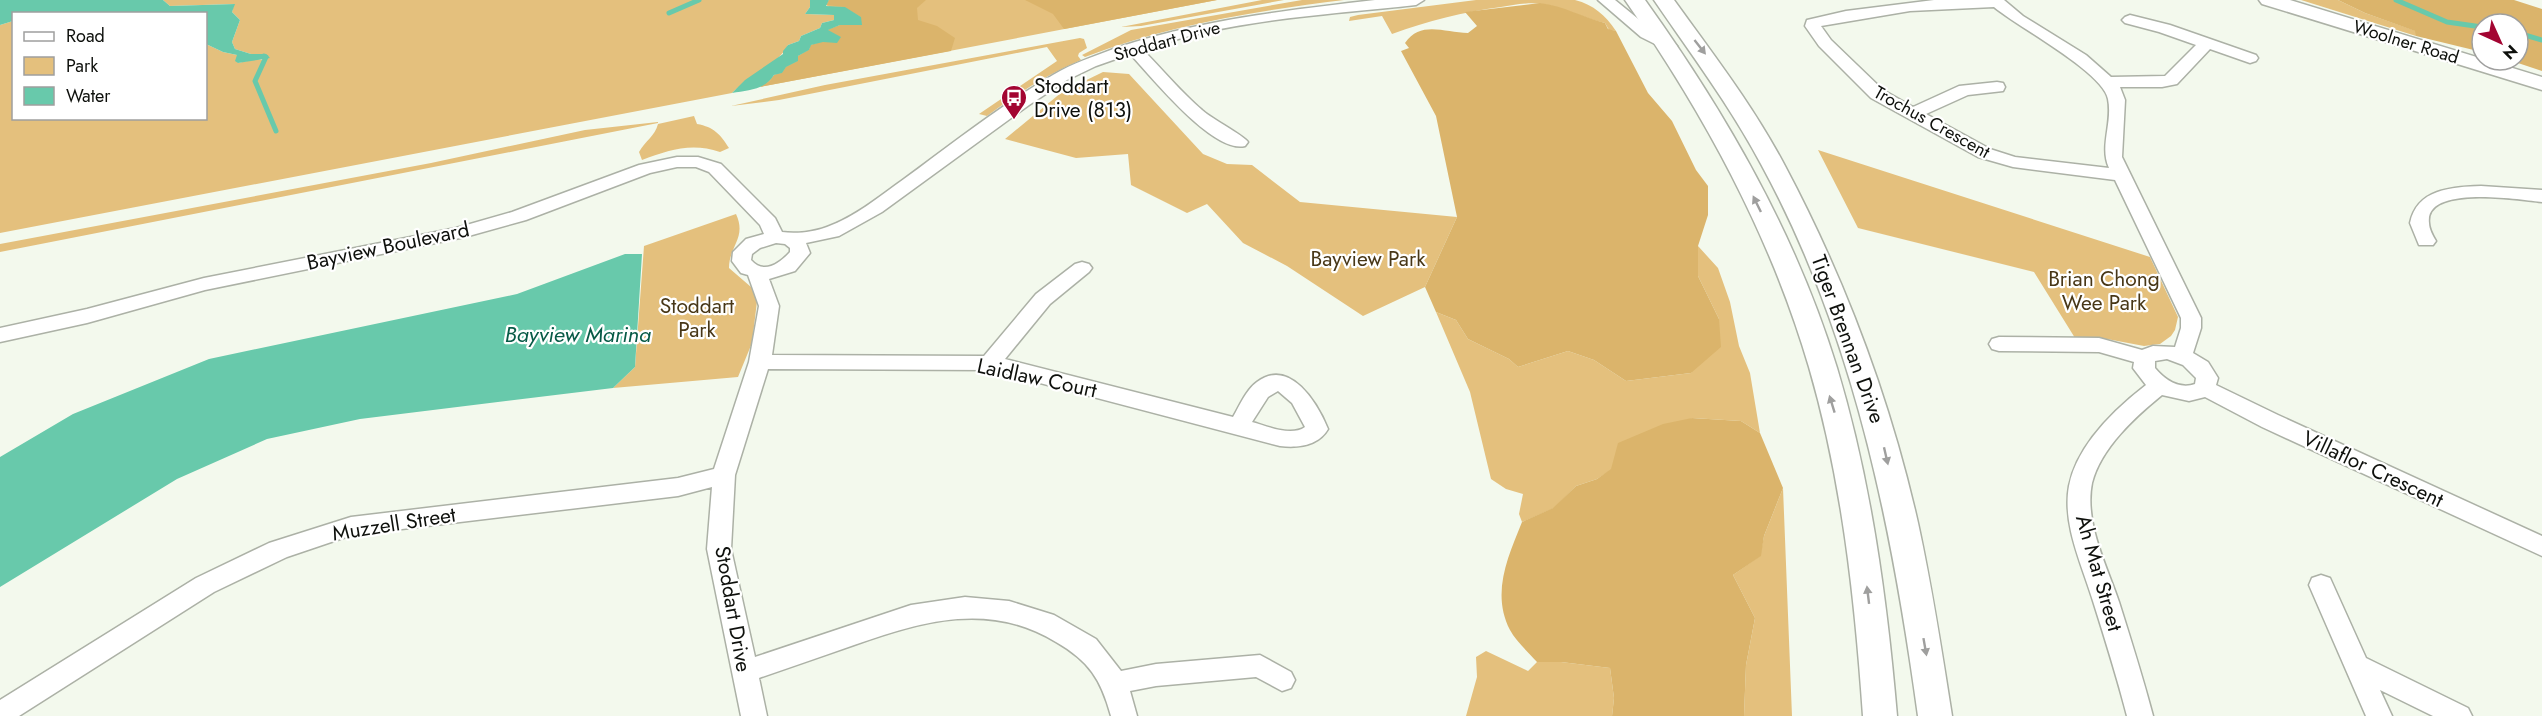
<svg xmlns="http://www.w3.org/2000/svg" width="2542" height="716" font-family="Jost,sans-serif">
<style>
.green{fill:#e4c07d}
.forest{fill:#dbb46b}
.water{fill:#68c9ab}
.lines{fill:none;stroke-linecap:round;stroke-linejoin:round}
.stream{stroke:#68c9ab;stroke-width:5}
.minor-casing{stroke:#acb1a6;stroke-width:3}
.major-casing{stroke:#acb1a6;stroke-width:3}
.minor{fill:#fff;fill-rule:evenodd}
.major{fill:#fff;fill-rule:evenodd}
.oneway{fill:#9f9f9e}
.labels{text-anchor:middle;stroke-width:4.5;stroke-linejoin:round;paint-order:stroke}
.far-street-label{font-size:18px;fill:#0e100c;stroke:#fff}
.poi-label{font-size:21px;fill:#0e100c;stroke:#fff;text-anchor:start}
.street-label{font-size:21px;fill:#0e100c;stroke:#fff}
.park-label{font-size:21px;fill:#483717;stroke:#fff}
.water-label{font-size:22px;font-style:italic;fill:#085b47;stroke:#fff}
</style>
<rect width="100%" height="100%" fill="#f3f9ed"/>
<path class="green" d="M163 0H810V7L805 14 835 15 834 20 822 23 820 28 801 36 799 41 788 45C778 65 749 76 732 93L0 233V25L13 21 14 118H206V44L223 52 237 55 238 63 256 59 266 60V54H251L235 49 232 42 240 20 232 12 234 4 170 6Z
M829 0H1217L760 87 798 56 833 34 827 30 840 25H861L826 5Z
M1262 0H1284L1141 26 1121 27Z
M1302 0H1344C1255 11 1168 25 1085 57L1082 55 1131 30Z
M1476 0H1575C1594 5 1605 15 1616 31L1609 30 1605 23C1583 18 1566 8 1543 4 1529 2 1514 5 1501 7 1463 12 1428 21 1392 34L1382 16 1349 21 1350 17 1358 15Z
M2301 0H2338L2365 13 2416 31V36Z
M1080 38 1084 39 1087 48 1079 53 1078 56 1081 60C1046 75 1017 94 987 116L979 114 1057 61 1047 47 779 100 731 106 825 85Z
M1103 72 1129 74 1203 154 1227 164 1252 165 1300 202 1457 217 1425 287 1363 316 1287 266 1243 243 1207 204 1187 213 1131 185 1128 154 1076 158 1005 139 1062 92Z
M694 116 697 124C714 127 720 134 729 148L720 152C692 142 668 150 642 160L639 152C645 141 655 136 658 124Z
M658 122V123L0 252V244L431 163 585 130Z
M1818 150 2150 257 2178 317 2175 330 2171 336 2160 344 2144 346 2107 339 2075 338 2034 272 1858 228Z
M736 214C747 238 729 246 729 268L758 293 752 343 738 377 613 388 635 367 644 246Z
M1698 246 1718 268 1730 302 1739 346 1750 373 1760 433 1741 421 1692 418 1597 479 1576 486 1554 508 1522 522 1519 514 1523 494 1506 489 1491 479 1470 392 1436 312 1456 320 1468 339 1509 359 1518 367 1568 351 1594 360 1626 381 1691 373 1719 319 1698 276Z
M1783 488 1792 716H1744L1746 665 1755 618 1733 575 1760 556 1764 536Z
M1486 651 1528 671 1537 662H1561L1610 668 1614 698 1612 716H1466L1477 677 1476 657Z"/>
<path class="forest" d="M829 0H926L917 8 918 20 937 26 955 38 951 51 760 87 770 81 774 75 782 73 786 67 798 61V56L809 50 810 45 823 41 837 42 840 37 827 30 861 17 844 7 826 5Z
M1025 0H1217L1064 29 1053 14Z
M2338 0H2514L2542 9V71L2509 60H2518V24H2482V52L2416 36 2415 31 2365 13Z
M1540 3C1564 6 1582 17 1605 23L1608 29 1616 31 1648 93 1672 121 1696 170 1708 186V215L1698 246V276L1719 319 1721 347 1691 373 1626 381 1594 360 1568 351 1518 367 1509 359 1468 339 1456 320 1436 312 1425 287 1457 217 1436 116 1401 51 1409 48 1405 43C1421 20 1445 33 1468 33L1477 26 1465 12Z
M1692 418 1741 421 1760 433 1783 488 1764 536 1761 556 1733 575 1755 618 1746 665 1744 716H1612L1614 698 1610 668 1561 662H1537C1528 652 1516 641 1510 630 1491 593 1508 557 1522 522L1553 508 1576 486 1597 479 1611 469 1618 443 1663 424Z"/>
<path class="water" d="M0 0H163L170 6 235 4 232 12 240 20 232 42 235 49 251 54H266L270 58 238 63 235 61 237 55 223 52 206 44V14H14L13 21 0 25Z
M810 0H829L826 6 845 7 861 17 862 25H840L828 30 841 37 837 43 823 42 811 45 809 50 798 56V61L786 67 782 73 774 75C765 90 748 90 732 93L745 80 783 54V51L788 45 799 41 801 36 820 28 822 23 834 20V15L805 14 810 7Z
M625 254H642L635 367 613 388 360 419 267 439 177 479 0 587V457L73 414 209 359 517 294Z"/>
<g class="lines">
<path class="stream" d="M2396 0 2447 22 2482 27
M669 13 699 0
M2518 33 2542 40
M264 56 266 57 255 81 276 131"/>
<defs>
<path id="minor" d="M1375 0H1424L1416 5C1326 15 1230 19 1143 50 1163 70 1181 92 1202 110 1212 119 1243 135 1248 142L1245 146C1213 154 1151 76 1130 54L1096 66 1067 80 1029 105 882 212 839 236 806 243 810 253 795 271 769 279 779 306 772 355 984 356 1036 294 1075 264 1082 262 1089 264 1092 268 1089 272 1050 304 1005 359 1233 417C1240 405 1246 390 1257 382 1290 357 1318 404 1328 429 1318 446 1298 448 1280 446L990 370 768 369 735 475 731 549 755 657 911 605 965 597 1009 601 1054 615 1096 639 1121 671 1156 664 1260 655 1291 672 1295 680 1291 688 1282 691 1256 677 1156 686 1130 691 1137 716H1111C1101 679 1089 661 1056 642 989 601 923 621 854 645 823 656 791 667 759 678L767 716H741L707 549 712 487 678 496 352 535 287 557 214 592 19 716H0V700L196 578 269 543 351 517 678 478 714 469 749 362 759 306 748 275 741 273 732 261 733 252 746 239 764 234 760 225 709 172 696 167H677L650 173 526 220 465 237 205 290 87 323 0 342V328L87 309 204 278 456 228 512 212 639 165 677 157H698L721 164 775 218 782 232C796 234 814 232 827 227 855 217 880 196 904 179 953 143 1001 105 1053 75 1073 63 1095 56 1116 48 1199 20 1288 10 1375 0ZM776 243 785 244 790 248V252C780 263 764 275 751 260L752 254 760 248ZM1278 391 1292 403 1305 427C1291 437 1267 426 1252 422L1268 397Z
M1598 0H1615L1653 31 1677 46 1669 51 1641 37Z
M1934 0H2004L2023 16 2086 55 2111 77 2165 76 2196 45 2159 32 2125 23 2122 20 2125 17 2130 15 2170 25 2256 55 2258 58 2256 61 2250 63 2210 49 2177 84 2162 87H2120L2125 100 2122 157 2201 318V328L2193 353 2208 362 2218 378 2216 385 2278 415 2542 536V556L2262 427 2205 397 2189 401 2162 395C2135 417 2101 448 2092 483 2084 523 2107 566 2119 602 2131 640 2143 678 2153 716H2127C2117 677 2105 639 2093 601 2082 565 2062 524 2069 486 2077 445 2115 409 2146 385L2133 368 2134 362 2099 352 1999 351 1992 349 1989 344 1992 339 1999 337 2099 338 2142 350 2153 346 2175 347 2181 328V318L2115 180 2013 167 1978 157 1871 98 1819 46 1805 26 1807 20 1846 11ZM1994 7C2018 27 2103 72 2108 99 2113 123 2099 146 2109 168L2015 157 1990 149 1926 114 1968 95 2003 91 2005 87 2003 83 1997 82 1959 86 1913 107 1883 90 1831 40 1821 26 1910 11ZM2167 359 2183 365 2196 378 2195 384C2179 390 2164 379 2155 368V361Z
M2481 186 2542 190V202C2521 200 2424 184 2429 223 2429 229 2433 236 2436 241L2433 245H2419L2410 223C2417 189 2451 187 2481 186Z
M2321 575 2330 578 2366 658 2468 708 2472 716H2433L2380 690 2392 716H2366L2309 585 2312 578Z"/>
<path id="major" d="M1625 0H1645C1726 113 1796 234 1837 368 1871 481 1887 599 1897 716H1863C1855 599 1842 480 1809 367 1770 234 1704 114 1625 0Z
M1654 0H1674C1713 54 1754 107 1785 166 1845 279 1890 399 1918 523 1932 587 1942 652 1952 716H1918C1892 526 1854 334 1761 164 1730 106 1691 54 1654 0Z
M2259 0H2290L2542 77V90L2262 4Z"/>
</defs>
<use href="#minor" class="minor-casing"/>
<use href="#major" class="major-casing"/>
<use href="#minor" class="minor"/>
<use href="#major" class="major"/>
</g>
<defs><path id="oneway-solid" d="M-6-.8H1V-3.2L6.5 0L1 3.2V.8H-6Z" transform="scale(1.5)"/></defs>
<g class="oneway">
<use href="#oneway-solid" transform="translate(1700 47) rotate(52)"/>
<use href="#oneway-solid" transform="translate(1757 204) rotate(-116)"/>
<use href="#oneway-solid" transform="translate(1832 404) rotate(-107)"/>
<use href="#oneway-solid" transform="translate(1886 456) rotate(77)"/>
<use href="#oneway-solid" transform="translate(1868 595) rotate(-97)"/>
<use href="#oneway-solid" transform="translate(1925 647) rotate(80)"/>
</g>
<defs>
<symbol id="bus-pin" viewBox="-11 -11 22 30"><path d="M0 17L-7.5 6A9.5 9.5 0 1 1 7.5 6Z" fill="#a30532" stroke="#fff"/><path d="M-5-6H5V4H4V6H2V4H-2V6H-4V4H-5ZM-3.5-4V0h7V-4ZM-3.5 1.2v1.5H-2V1.2ZM2 1.2v1.5H3.5V1.2Z" fill="#fff"/></symbol>
</defs>
<g fill-rule="evenodd">
<use href="#bus-pin" x="999" y="83" width="30" height="40"/>
</g>
<g class="labels">
<g class="far-street-label">
<text transform="translate(1167 41) rotate(-15)" y="6">Stoddart Drive</text>
<text transform="translate(2406 42) rotate(17)" y="6">Woolner Road</text>
<text transform="translate(1932 122) rotate(29)" y="6">Trochus Crescent</text>
</g>
<g class="poi-label">
<text x="1034" y="93">Stoddart<tspan x="1034" dy="24">Drive (813)</tspan></text>
</g>
<g class="street-label">
<text transform="translate(388 246) rotate(-12)" y="7">Bayview Boulevard</text>
<text transform="translate(1848 339) rotate(70)" y="7">Tiger Brennan Drive</text>
<text transform="translate(1037 378) rotate(12)" y="7">Laidlaw Court</text>
<text transform="translate(2373 469) rotate(25)" y="7">Villaflor Crescent</text>
<text transform="translate(394 524) rotate(-9)" y="7">Muzzell Street</text>
<text transform="translate(2099 573) rotate(74)" y="7">Ah Mat Street</text>
<text transform="translate(733 609) rotate(80)" y="7">Stoddart Drive</text>
</g>
<g class="park-label">
<text x="1368" y="266">Bayview Park</text>
<text x="2104" y="286">Brian Chong<tspan x="2104" dy="24">Wee Park</tspan></text>
<text x="697" y="313">Stoddart<tspan x="697" dy="24">Park</tspan></text>
</g>
<g class="water-label">
<text x="578" y="342">Bayview Marina</text>
</g>
</g>
<rect x="12" y="12" width="195" height="108" fill="#ffffff" stroke="#9f9f9e" stroke-width="1.5"/>
<rect x="24" y="32" width="30" height="9" fill="#ffffff" stroke="#9f9f9e" stroke-width="1.5"/>
<text x="66" y="42" font-size="18" fill="#0e100c">Road</text>
<rect x="24" y="57" width="30" height="18" fill="#e4c07d" stroke="#9f9f9e" stroke-width="1.5"/>
<text x="66" y="72" font-size="18" fill="#0e100c">Park</text>
<rect x="24" y="87" width="30" height="18" fill="#68c9ab" stroke="#9f9f9e" stroke-width="1.5"/>
<text x="66" y="102" font-size="18" fill="#0e100c">Water</text>
<g transform="translate(2500 42) rotate(135)"><circle r="28" fill="#ffffff" stroke="#9f9f9e" stroke-width="1.5"/>
<path d="M0-4.5L10 22L0 15L-10 22Z" fill="#a30532"/>
<text y="-9" font-size="16" font-weight="bold" text-anchor="middle" fill="#0e100c">N</text>
</g>
</svg>
